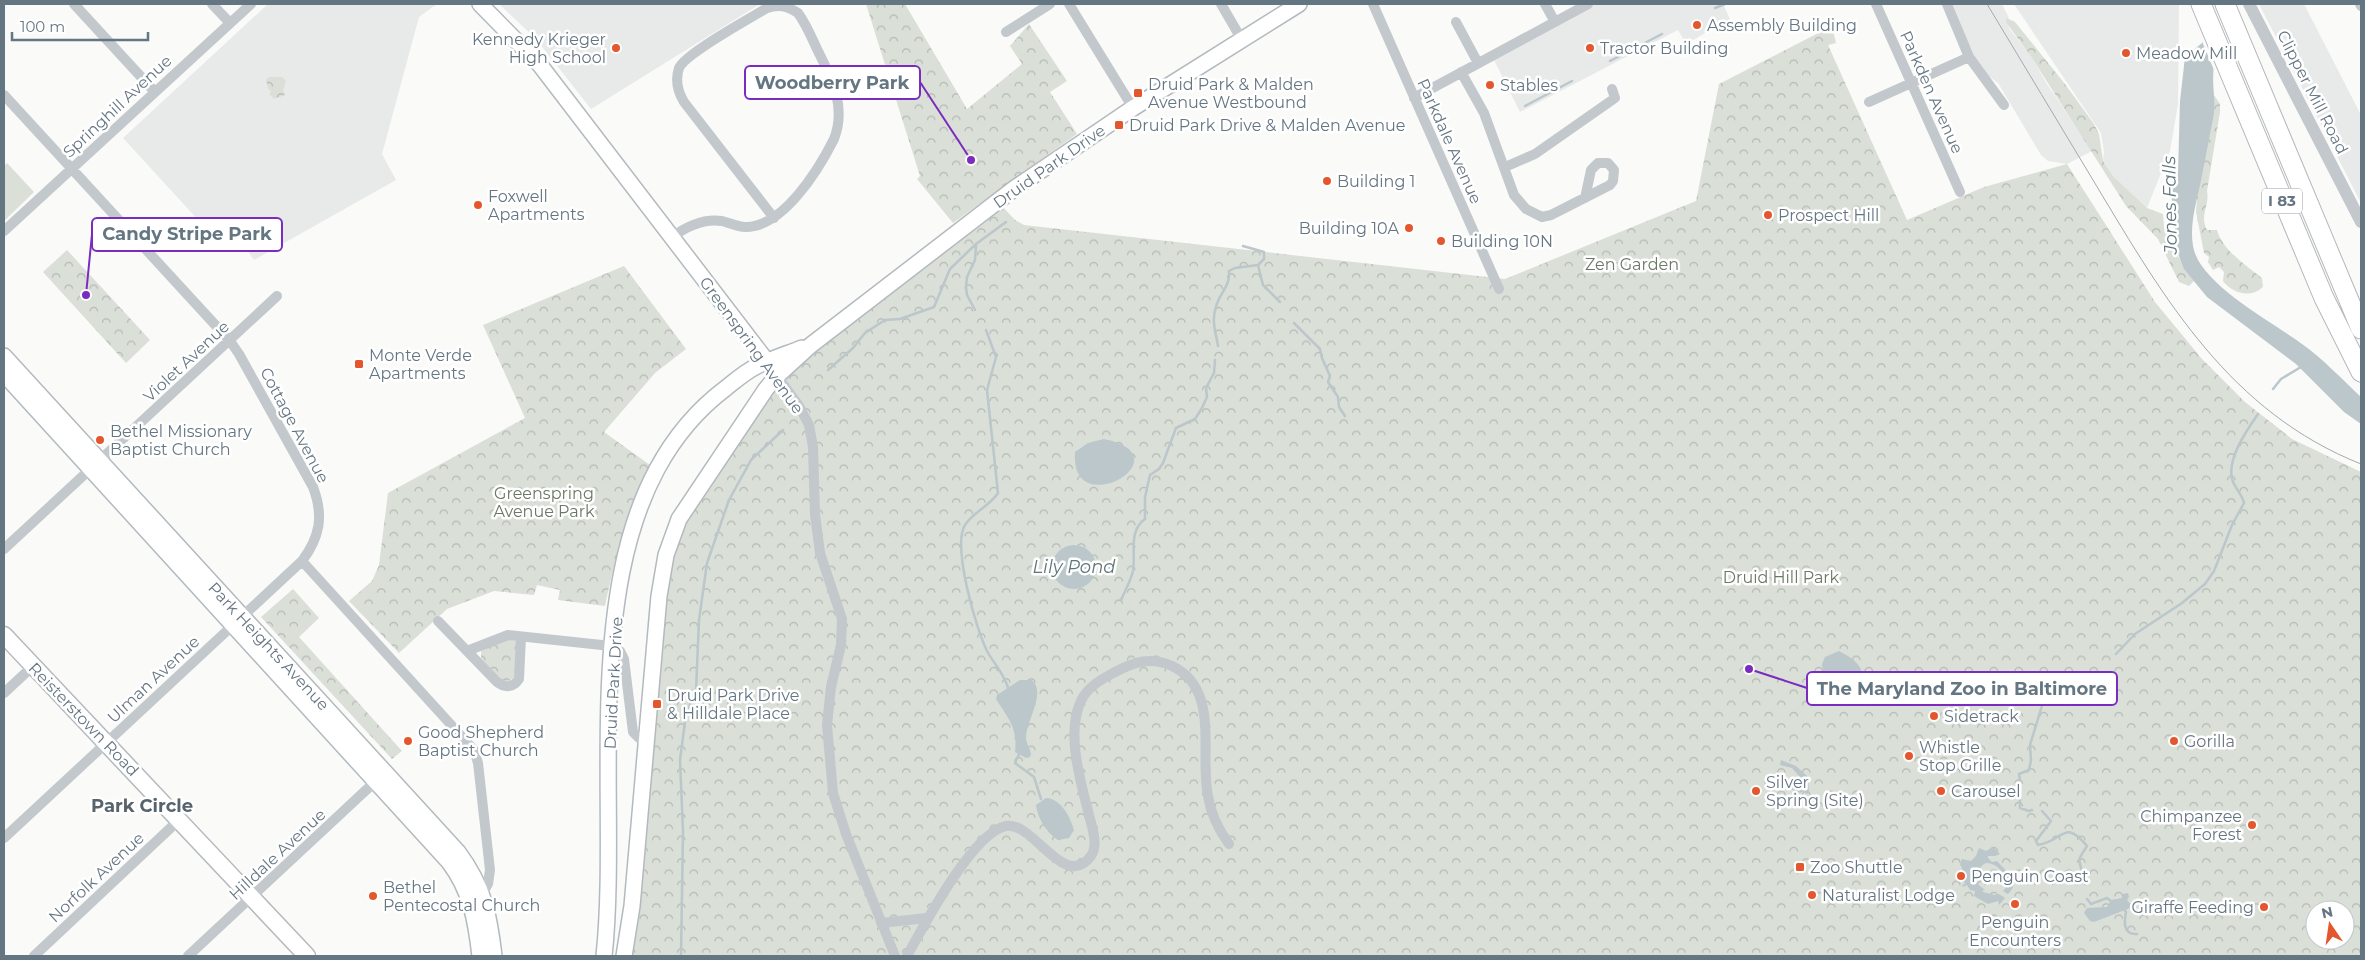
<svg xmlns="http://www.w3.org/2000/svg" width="2365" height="960" font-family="Montserrat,sans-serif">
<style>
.built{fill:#e8e9e9}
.green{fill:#dadfd7}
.forest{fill:url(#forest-crowns);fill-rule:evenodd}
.water{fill:#bbc7cb}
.pier{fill:#fafaf8}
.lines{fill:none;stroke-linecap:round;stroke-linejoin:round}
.stream{stroke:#bbc7cb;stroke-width:2.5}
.secondary-casing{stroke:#b3babf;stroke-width:18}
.primary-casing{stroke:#b5babe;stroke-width:19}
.motorway-casing{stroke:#b4b9bd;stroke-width:21}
.minor{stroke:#c3c8cc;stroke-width:10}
.tertiary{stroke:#c3c8cc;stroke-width:12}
.secondary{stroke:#fff;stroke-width:15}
.primary{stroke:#fff;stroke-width:16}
.motorway{stroke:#fff;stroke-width:19}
.tram{stroke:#a2aab0;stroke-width:1}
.poi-dot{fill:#e4572e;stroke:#fff;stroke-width:2}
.labels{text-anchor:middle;stroke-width:5;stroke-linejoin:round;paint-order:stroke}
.shield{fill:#fff;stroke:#939fa8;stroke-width:1}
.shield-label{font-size:15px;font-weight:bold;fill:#657683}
.poi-label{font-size:16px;fill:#657683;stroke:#fff;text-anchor:start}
.street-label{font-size:16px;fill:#657683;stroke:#fff}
.park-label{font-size:16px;fill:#687a64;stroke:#fff}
.water-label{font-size:18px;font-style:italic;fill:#60757c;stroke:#fff}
.neighbourhood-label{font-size:18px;font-weight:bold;fill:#57646e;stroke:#fff}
.leader{fill:none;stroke:#7b2cbf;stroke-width:2}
.callout-dot{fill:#7b2cbf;stroke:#fff;stroke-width:2}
.callout{fill:#fff;stroke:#7b2cbf;stroke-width:2}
.callout-label{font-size:18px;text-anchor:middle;font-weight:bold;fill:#657683}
</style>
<defs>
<pattern id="forest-crowns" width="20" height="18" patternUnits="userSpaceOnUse" patternTransform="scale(1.25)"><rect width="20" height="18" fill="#dadfd7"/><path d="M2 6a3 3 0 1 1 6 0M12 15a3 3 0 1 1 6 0" fill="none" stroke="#b4b9b4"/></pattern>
</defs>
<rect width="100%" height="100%" fill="#fafaf8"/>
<path class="built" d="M268 4H437L419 17 382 154 396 180 254 260 240 240 212 235 123 138Z
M499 4H760L591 109 536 39Z
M1587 4H1723L1730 19 1686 44 1678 30 1520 112 1492 56Z
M1953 4H2002L2009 18H2007L2009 28 2032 58 2047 84 2092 151 2067 164 2048 161 2041 155 1998 83 1986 74 1974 58Z
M2014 4H2179L2178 104 2170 151 2147 208 2113 176 2103 161 2104 152 2101 133Z
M2259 4H2304L2361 115V203Z"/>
<path class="green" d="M7 163 34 192 4 221V166Z"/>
<path class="forest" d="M866 4H905L967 109 1022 64 1010 46 1029 24 1067 81 1050 92 1077 134 953 223 917 179 920 176Z
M2007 18 2015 22 2065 84 2094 124 2099 134 2103 161 2113 176 2147 208 2163 214 2164 227 2169 243 2194 281 2189 286 2179 282 2158 239 2126 206 2032 58 2006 22Z
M1832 26 1836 43 1828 45 1907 220 1984 187 2067 164 2155 302 2202 359 2245 402 2292 439 2361 472V956H629L666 573 674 540 770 391 859 316 1001 205 1015 220 1024 225 1505 279 1696 201 1719 84ZM2315 910H2345V940H2315Z
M269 77H282L286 81 283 90 285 95 274 99 269 94 271 92 268 88 266 80Z
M2214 95 2220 104V112L2207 191C2210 207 2199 214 2207 230H2217C2223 251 2246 265 2262 278L2263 287C2250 299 2232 293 2223 281L2224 272 2219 267 2213 270 2208 262 2209 257 2204 253 2196 212 2198 182Z
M67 250 150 340 126 363 43 272Z
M624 266 686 349 655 373 604 432 650 465C629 511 615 557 605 606L558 600 560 590 537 585 534 595 494 591 447 609 399 653 349 601 372 581 379 565 388 493 525 418 483 325Z
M293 589 319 618 299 637 402 751 392 759 261 617Z
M505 639 517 641 515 677 509 681 503 682 481 658V651Z"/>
<path class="water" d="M2204 38 2215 62C2210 80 2217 100 2213 119 2209 138 2206 156 2202 175 2198 198 2189 222 2193 246 2199 284 2273 322 2302 344 2323 359 2342 379 2361 397V424L2344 412 2296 364 2207 297 2184 269 2178 254 2171 192 2178 174 2180 101 2185 57 2202 43Z
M1104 439C1188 456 1070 525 1075 452L1088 443Z
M1052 567a22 22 0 1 1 44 0a22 22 0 1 1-44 0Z
M1839 651C1854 659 1862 664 1864 681L1853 696 1836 692 1824 680 1822 664 1825 657Z
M1020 680H1032C1047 694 1025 721 1026 739 1027 744 1030 749 1031 754L1030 757 1026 758 1015 752C1018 728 1008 718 996 699L997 695Z
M1781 760 1796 766 1808 777 1809 793 1806 794 1804 791 1800 793 1784 786 1788 784C1795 789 1795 791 1805 788L1806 784 1792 768 1780 765Z
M1046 798C1061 799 1070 816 1074 830L1069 838 1058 840C1046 832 1038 819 1036 805Z
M1993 847 2000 854 1995 856H1988V858L1992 862 1997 861C2008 874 2021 881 2008 894L2003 891 2008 885C2007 876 1999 864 1987 863 1983 863 1981 868 1978 869V873L1973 876 1974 881 1985 890H1983V892L1995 895 1999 894 2005 898 1999 905 1998 901 1988 904 1974 896 1975 891 1970 890 1967 885 1963 887 1962 885 1965 884 1963 880 1959 882 1957 878 1964 873 1960 864 1962 859 1971 861 1976 856 1979 848 1986 851Z
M2128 893 2129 897 2127 900 2132 906 2130 908 2094 922 2090 921 2084 913 2087 908 2107 907 2111 900 2122 898 2123 894Z"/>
<path class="pier" d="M2195 4H2224L2233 38 2218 64 2216 75 2201 39 2202 30Z"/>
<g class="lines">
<path class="stream" d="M1715 8 1725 4
M1610 61 1662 34
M1525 106 1572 81
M1258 265 1263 285 1280 302
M975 310 967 295 966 287 967 277 975 260 976 246
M1294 323 1320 349 1322 358 1330 376 1328 382 1338 397 1339 407 1345 416
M986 330 996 357 987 390 998 493C990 506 973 512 965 525 952 546 976 629 987 651 994 664 1006 676 1009 691
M1218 346C1216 332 1211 322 1216 307 1219 294 1231 285 1229 271L1235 268 1258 265 1264 259V252L1243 246
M828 370 853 348 865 333 885 320 900 319 934 307 950 269 976 244 1006 222
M2273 389 2281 379 2301 367
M1121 600C1125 591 1131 580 1133 571 1136 553 1128 531 1145 519V497L1150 475 1159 469 1163 463 1176 428 1195 419 1202 408 1207 397 1206 388 1214 373 1215 360
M2116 654 2135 634 2182 603 2205 584 2214 571 2232 525 2244 503C2242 494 2234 487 2232 479 2227 458 2247 430 2258 414
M1020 752 1015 763 1034 777 1041 799
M2020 780 2019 774 2029 770 2031 760 2030 745 2044 699 2057 688H2080L2090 690
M2020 792V808L2029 811 2032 810
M2042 811 2051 821 2036 841 2038 845C2064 841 2064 818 2087 846 2075 864 2080 858 2083 877
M2087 899 2091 904 2107 898 2112 902
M2123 908 2126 912C2124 922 2123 935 2137 934
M681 956 683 831 680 760 686 714 696 691 699 620 707 563 729 500 751 460 783 430"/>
<defs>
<path id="secondary" d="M480 4 540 65 772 368
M4 356 458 852C484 887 489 914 494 956
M4 374 449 862C471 891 476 921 480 956
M604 956C623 780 564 510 726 388 736 380 745 372 757 366 771 359 787 354 802 348
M624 956 632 906 659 596 666 555 679 519 766 389 777 376 811 345 1015 188 1133 108 1299 4"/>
<path id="primary" d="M4 635 307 956"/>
<path id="motorway" d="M2201 4 2324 298 2361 372
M2225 4 2361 329"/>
</defs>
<use href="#secondary" class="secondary-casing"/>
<use href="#primary" class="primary-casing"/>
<use href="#motorway" class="motorway-casing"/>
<path class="minor" d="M74 4 155 92
M212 4 230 23
M1069 4 1133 108
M1221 4 1242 40
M1373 4 1499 289
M1545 4 1555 22
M1876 4 1960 192
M1947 4 1969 57 2004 105
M2360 4 2361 6
M1456 22 1478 63
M1006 32 1050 4
M1461 72 1484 113 1514 195 1526 209 1542 217 1551 215 1610 185 1613 181 1614 170 1608 163H1598L1591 170 1585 198
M4 95 230 341 239 354 313 487C324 516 320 537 302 561L4 838
M1414 98 1588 4
M1869 102 1969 57
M1505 167 1535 154 1615 98 1612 89
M4 231 251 4
M672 237C687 226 703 218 722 221 730 223 737 227 745 227 783 228 819 169 834 139 847 106 831 77 816 47 811 36 806 24 798 13 787 6 779 4 767 8 749 19 686 53 679 68 675 80 678 92 684 102L774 218
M777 376 799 406 809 425 813 447 815 514 820 553 842 619 841 645 831 687 827 725 833 793 846 834 895 956
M4 549 277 296
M302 561 474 750 478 763 490 870 488 884 482 894 478 895
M438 621 497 682C505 688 513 688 519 679L521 637
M467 651 508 635 611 646 620 651 624 659 633 732 639 738 648 742
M4 693 33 666
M881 923 927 918
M34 956 179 820
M188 956 379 778
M907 956C923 927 973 832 1006 826 1034 821 1064 892 1091 856 1098 846 1093 830 1090 819 1082 786 1065 734 1081 701 1087 687 1102 679 1115 672 1134 662 1151 656 1172 666 1221 689 1199 754 1208 796 1211 815 1218 829 1229 844"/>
<path class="tertiary" d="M2249 4 2361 222"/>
<use href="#secondary" class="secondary"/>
<use href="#primary" class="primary"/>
<use href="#motorway" class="motorway"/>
<path class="tram" d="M1987 4C2023 64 2060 125 2096 185 2165 300 2230 412 2361 464"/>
</g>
<g class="poi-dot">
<circle cx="1697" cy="25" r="5"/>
<circle cx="616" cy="48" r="5"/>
<circle cx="1590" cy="48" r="5"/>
<circle cx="2126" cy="53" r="5"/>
<circle cx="1490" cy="85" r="5"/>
<rect x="1133" y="88" width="10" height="10" rx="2.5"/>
<rect x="1114" y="120" width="10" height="10" rx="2.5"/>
<circle cx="1327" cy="181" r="5"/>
<circle cx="478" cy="205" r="5"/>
<circle cx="1768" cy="215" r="5"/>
<circle cx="1409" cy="228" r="5"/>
<circle cx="1441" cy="241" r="5"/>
<rect x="354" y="359" width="10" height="10" rx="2.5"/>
<circle cx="100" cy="440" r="5"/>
<rect x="652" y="699" width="10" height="10" rx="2.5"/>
<circle cx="1934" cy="716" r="5"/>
<circle cx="408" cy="741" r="5"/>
<circle cx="2174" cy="741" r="5"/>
<circle cx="1909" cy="756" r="5"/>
<circle cx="1756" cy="791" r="5"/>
<circle cx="1941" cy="791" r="5"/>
<circle cx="2252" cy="825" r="5"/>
<rect x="1795" y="862" width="10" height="10" rx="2.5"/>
<circle cx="1961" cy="876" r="5"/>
<circle cx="1812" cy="895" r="5"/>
<circle cx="373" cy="896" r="5"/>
<circle cx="2015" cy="904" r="5"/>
<circle cx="2264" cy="907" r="5"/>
</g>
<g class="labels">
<rect class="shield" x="2262" y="188.5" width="40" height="25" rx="4"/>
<g class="shield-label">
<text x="2282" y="206">I 83</text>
</g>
<g class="poi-label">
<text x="1707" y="31">Assembly Building</text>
<text x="606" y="45" text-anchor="end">Kennedy Krieger<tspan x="606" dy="18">High School</tspan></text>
<text x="1600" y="54">Tractor Building</text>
<text x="2136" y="59">Meadow Mill</text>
<text x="1148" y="90">Druid Park &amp; Malden<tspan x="1148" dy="18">Avenue Westbound</tspan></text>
<text x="1500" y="91">Stables</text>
<text x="1129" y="131">Druid Park Drive &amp; Malden Avenue</text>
<text x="1337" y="187">Building 1</text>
<text x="488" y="202">Foxwell<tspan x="488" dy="18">Apartments</tspan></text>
<text x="1778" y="221">Prospect Hill</text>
<text x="1399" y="234" text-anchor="end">Building 10A</text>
<text x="1451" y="247">Building 10N</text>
<text x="369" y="361">Monte Verde<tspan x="369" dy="18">Apartments</tspan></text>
<text x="110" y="437">Bethel Missionary<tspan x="110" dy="18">Baptist Church</tspan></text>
<text x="667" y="701">Druid Park Drive<tspan x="667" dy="18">&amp; Hilldale Place</tspan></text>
<text x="1944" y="722">Sidetrack</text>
<text x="418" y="738">Good Shepherd<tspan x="418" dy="18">Baptist Church</tspan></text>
<text x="2184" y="747">Gorilla</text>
<text x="1919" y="753">Whistle<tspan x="1919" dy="18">Stop Grille</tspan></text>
<text x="1766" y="788">Silver<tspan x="1766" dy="18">Spring (Site)</tspan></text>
<text x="1951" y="797">Carousel</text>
<text x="2242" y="822" text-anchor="end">Chimpanzee<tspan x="2242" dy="18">Forest</tspan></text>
<text x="1810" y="873">Zoo Shuttle</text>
<text x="1971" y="882">Penguin Coast</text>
<text x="383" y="893">Bethel<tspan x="383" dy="18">Pentecostal Church</tspan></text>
<text x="1822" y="901">Naturalist Lodge</text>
<text x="2254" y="913" text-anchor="end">Giraffe Feeding</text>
<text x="2015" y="928" text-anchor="middle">Penguin<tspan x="2015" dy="18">Encounters</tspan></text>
</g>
<g class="street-label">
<text transform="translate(1932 92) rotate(66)" y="6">Parkden Avenue</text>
<text transform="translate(2313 92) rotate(63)" y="6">Clipper Mill Road</text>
<text transform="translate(117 106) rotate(-43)" y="6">Springhill Avenue</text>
<text transform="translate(1450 141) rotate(66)" y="6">Parkdale Avenue</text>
<text transform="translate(1049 166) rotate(-35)" y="6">Druid Park Drive</text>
<text transform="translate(752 345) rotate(54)" y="6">Greenspring Avenue</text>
<text transform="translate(186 361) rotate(-43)" y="6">Violet Avenue</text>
<text transform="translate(295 425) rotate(62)" y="6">Cottage Avenue</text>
<text transform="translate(269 646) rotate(47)" y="6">Park Heights Avenue</text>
<text transform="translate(153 679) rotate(-43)" y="6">Ulman Avenue</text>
<text transform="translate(613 683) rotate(-87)" y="6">Druid Park Drive</text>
<text transform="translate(84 719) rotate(46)" y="6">Reisterstown Road</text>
<text transform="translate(277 854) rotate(-43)" y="6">Hilldale Avenue</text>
<text transform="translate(96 877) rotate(-43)" y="6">Norfolk Avenue</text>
</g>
<g class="park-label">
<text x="1632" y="270">Zen Garden</text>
<text x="544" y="499">Greenspring<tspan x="544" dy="18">Avenue Park</tspan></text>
<text x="1781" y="583">Druid Hill Park</text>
</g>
<g class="water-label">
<text transform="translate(2170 205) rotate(-91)" y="6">Jones Falls</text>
<text x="1074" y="573">Lily Pond</text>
</g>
<g class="neighbourhood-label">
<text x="142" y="812">Park Circle</text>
</g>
</g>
<path class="leader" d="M971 160L920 82M86 295L92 234M1749 669L1807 688"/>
<g class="callout-dot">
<circle cx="971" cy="160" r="5"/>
<circle cx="86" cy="295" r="5"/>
<circle cx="1749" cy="669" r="5"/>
</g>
<g class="callout">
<rect x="745" y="66" width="175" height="33" rx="5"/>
<rect x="92" y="218" width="190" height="33" rx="5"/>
<rect x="1807" y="672" width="310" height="33" rx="5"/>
</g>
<g class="callout-label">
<text x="832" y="89">Woodberry Park</text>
<text x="187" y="240">Candy Stripe Park</text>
<text x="1962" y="695">The Maryland Zoo in Baltimore</text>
</g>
<rect width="2365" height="960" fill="none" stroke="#657683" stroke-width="10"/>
<g transform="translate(2330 925) rotate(347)"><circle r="24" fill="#ffffff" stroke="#c1c8cd"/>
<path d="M0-4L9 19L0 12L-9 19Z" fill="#e4572e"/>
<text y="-8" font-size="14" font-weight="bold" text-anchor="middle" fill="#657683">N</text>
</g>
<path d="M12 32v8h136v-8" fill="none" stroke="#657683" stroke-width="2.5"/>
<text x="20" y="32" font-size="15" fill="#657683" stroke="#ffffff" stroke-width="4" paint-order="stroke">100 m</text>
</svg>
